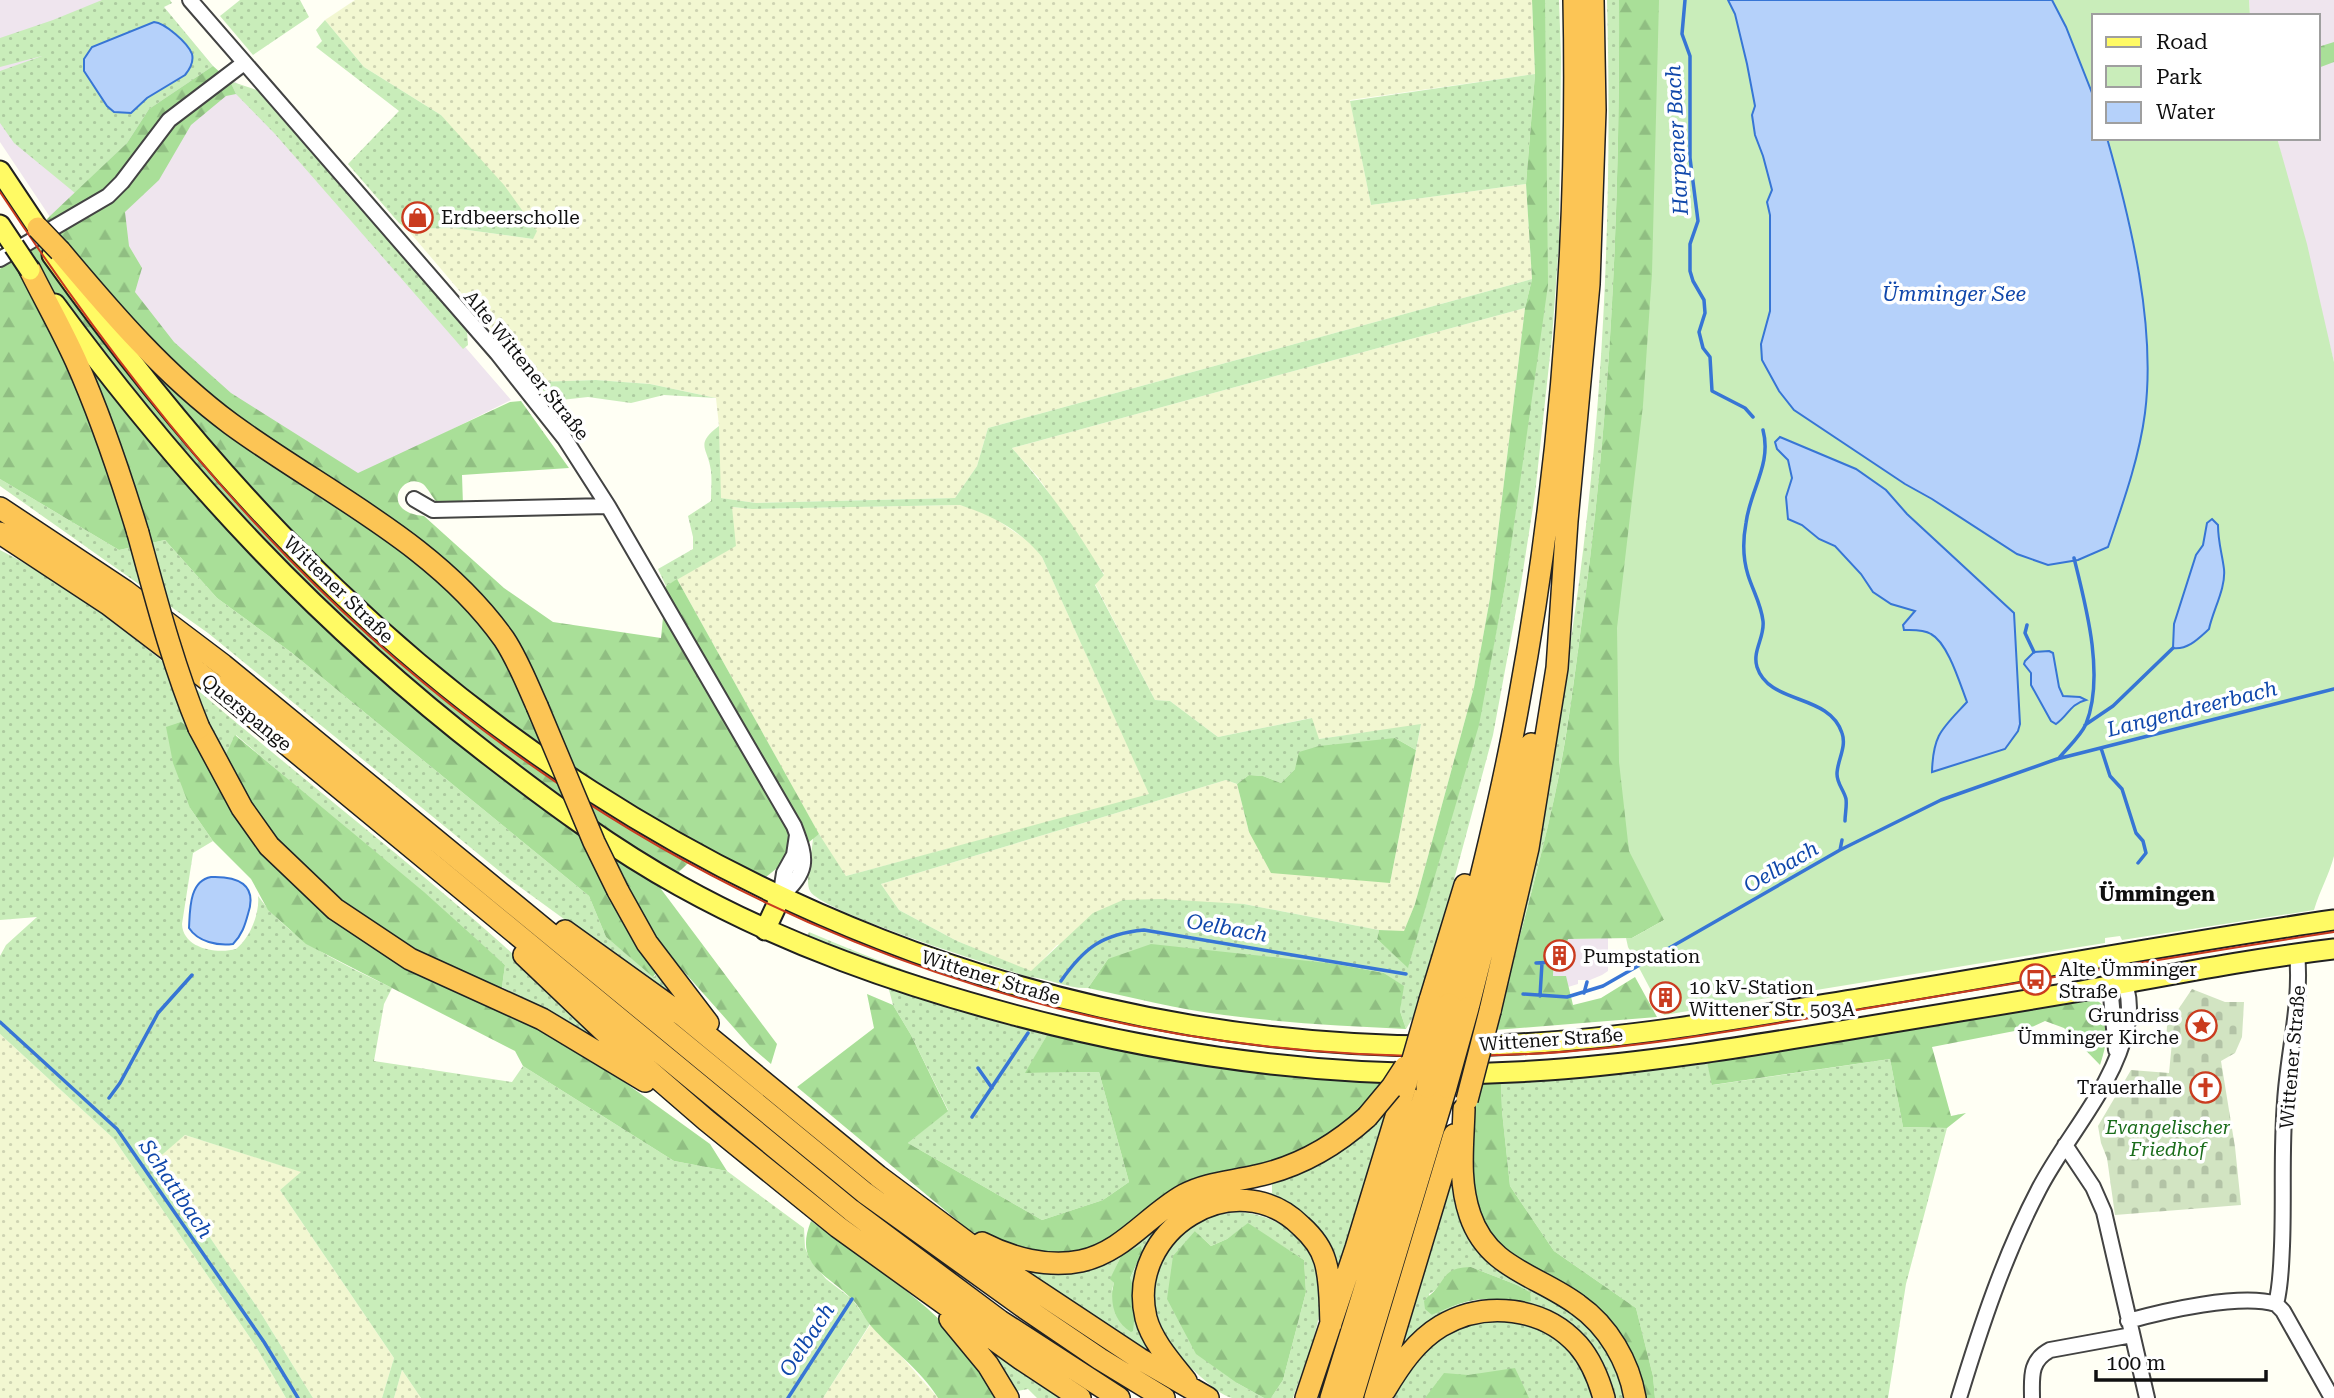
<svg xmlns="http://www.w3.org/2000/svg" width="2334" height="1398" font-family="'Roboto Serif',serif">
<style>
.industrial{fill:#efe5ee}
.farmland{fill:url(#farmland-dots)}
.grass{fill:url(#grass-dots);fill-rule:evenodd}
.forest{fill:url(#forest-firs)}
.cemetery{fill:url(#cemetery-stones)}
.park{fill:#c9edba}
.water{fill:#b5d1fa;stroke:#3775d5;stroke-width:2}
.lines{fill:none;stroke-linecap:round;stroke-linejoin:round}
.stream{stroke:#3775d5;stroke-width:3.5}
.minor-casing{stroke:#434343;stroke-width:18}
.major-casing{stroke:#212121;stroke-width:23}
.highway-casing{stroke:#212121;stroke-width:24}
.minor{stroke:#fff;stroke-width:14}
.major{stroke:#fffa64;stroke-width:19}
.highway{stroke:#fcc555;stroke-width:21}
.tram{stroke:#ca3b1f;stroke-width:2}
.major-bridge-casing{stroke:#212121;stroke-width:23;stroke-linecap:butt}
.highway-bridge-casing{stroke:#212121;stroke-width:24;stroke-linecap:butt}
.major-bridge{stroke:#fffa64;stroke-width:19}
.highway-bridge{stroke:#fcc555;stroke-width:21}
.labels{text-anchor:middle;stroke-width:7;stroke-linejoin:round;paint-order:stroke}
.poi-label{font-size:19px;fill:#101010;stroke:#fff;text-anchor:start}
.street-label{font-size:19px;fill:#101010;stroke:#fff}
.park-label{font-size:19px;font-style:italic;fill:#1b6d1c;stroke:#fff}
.water-label{font-size:21px;font-style:italic;fill:#1047ab;stroke:#fff}
.neighbourhood-label{font-size:21px;font-weight:bold;fill:#101010;stroke:#fff}
</style>
<defs>
<pattern id="farmland-dots" width="8" height="8" patternUnits="userSpaceOnUse" patternTransform="scale(1.75)"><rect width="8" height="8" fill="#f2f7d1"/><path d="M2 2h.1M6 6h.1" fill="none" stroke="#ced3b2" stroke-width="1.8" stroke-linecap="round"/></pattern>
<pattern id="grass-dots" width="8" height="8" patternUnits="userSpaceOnUse" patternTransform="scale(1.75)"><rect width="8" height="8" fill="#c9edba"/><path d="M2 2h.1M6 6h.1" fill="none" stroke="#acca9f" stroke-width="1.8" stroke-linecap="round"/></pattern>
<pattern id="forest-firs" width="22" height="20" patternUnits="userSpaceOnUse" patternTransform="scale(1.75)"><rect width="22" height="20" fill="#a9df98"/><path d="M5 1l3.5 6h-7zM16 11l3.5 6h-7z" fill="#90be82"/></pattern>
<pattern id="cemetery-stones" width="16" height="16" patternUnits="userSpaceOnUse" patternTransform="scale(1.75)"><rect width="16" height="16" fill="#d2e4c2"/><path d="M2 7V4a2 2 0 0 1 4 0v3zM10 15v-3a2 2 0 0 1 4 0v3z" fill="#b3c3a6"/></pattern>
</defs>
<rect width="100%" height="100%" fill="#fffff4"/>
<path class="industrial" d="M0 0H158L218 72 181 118 235 81 511 400 354 478 236 401 171 342 50 217 0 142Z
M2249 0H2334V362L2277 138H2318V16H2250Z
M1608 938V971L1602 975 1590 980H1578V984L1568 987 1565 976H1553L1554 949 1567 939Z"/>
<path class="farmland" d="M355 0H1532L1535 74 1350 100 1371 205 1526 184 1532 279 988 428 977 466 955 498 756 503 720 498 719 426 716 398 650 384 596 380 537 382 407 229 453 228 533 239 441 115 364 67 325 20Z
M1525 308 1490 598 1474 687 1415 904 1404 932 1379 930 1244 904 1057 945 1031 972 957 941 899 910 881 884 1226 780 1237 784 1249 832 1390 883 1421 725 1318 739 1311 718 1218 737 1170 701 1155 700 1095 584 1104 574 1038 477 1012 448Z
M960 505 987 513 1031 543 1042 557 1150 795 846 876 827 849 677 579 735 546 731 507 752 509Z
M0 1034 114 1139 255 1345 286 1398H0Z
M185 1135 302 1172 280 1190 394 1358 382 1398H313L259 1310 156 1158Z
M870 1325 902 1357 938 1398H823Z
M402 1370 421 1398H394Z"/>
<path class="grass" d="M102 0H170L172 3 164 7 213 66 149 109 127 143 75 193 14 143 0 123V71L42 56 0 67V38L53 20Z
M240 0H300L309 17 253 55 220 16Z
M1545 0H1559L1561 57 1559 244 1552 337 1535 494 1521 584 1493 735 1420 1006 1406 1029 1400 1011 1403 986 1384 973 1336 964 1108 959 1088 988C1068 989 1049 978 1029 977 997 967 821 912 810 891 804 880 813 850 813 837L819 834 846 876 1149 794 1042 557C1022 531 991 515 960 505L752 509 732 507 736 546 666 586 658 569 693 549V537L688 516 711 501C711 492 712 481 711 471 708 447 694 445 719 426L721 498 756 503 955 498 977 466 988 428 1532 279 1525 308 1012 448C1047 487 1077 530 1104 575L1095 585 1155 700 1170 701 1218 737 1312 718 1319 739 1421 724 1416 750 1395 738 1295 769 1281 783 1263 776 1249 775 1237 784 1226 780 881 884 899 910 957 941 1031 971 1093 913 1123 900 1160 899 1244 904 1379 930 1377 939 1408 967 1478 725 1506 581 1518 491 1545 166Z
M1607 0H1619C1620 203 1611 405 1584 606 1575 670 1568 735 1554 799 1539 869 1518 939 1500 1009 1522 896 1548 784 1566 671 1602 449 1613 223 1607 0Z
M325 20 364 67 441 115 504 185 537 231 533 239 453 228 407 229 399 223 348 164 399 111 316 47 322 41 316 30Z
M1535 74 1526 184 1371 205 1350 101Z
M230 81 257 90 467 331 468 345 463 349 275 134 236 94Z
M596 380 650 384 716 398 664 395 631 403 588 397 552 401 536 382Z
M0 479 119 550 165 540 217 598 292 653 589 896 606 937 654 977 657 973 670 990 667 994 509 879 208 633 0 486Z
M0 550C91 596 177 674 255 738 338 807 422 873 503 945 534 973 564 1003 594 1033L591 1037 502 987 505 965 236 735 226 755 190 808 213 841 193 853 182 924C183 949 217 954 236 949 250 938 260 913 258 896 292 943 342 963 392 988L384 1004 374 1061 512 1082 523 1066 674 1161 727 1171 804 1228 805 1248 811 1261 826 1279 852 1299 870 1324 823 1398H421L402 1370 394 1398H382L394 1358 280 1190 301 1172 185 1135 157 1159 259 1310 313 1398H286L255 1345 114 1139 0 1034V956L6 945 37 917 0 920Z
M815 920 994 987 1400 1052 1399 1054C1237 1050 1075 1020 923 966 886 953 850 937 814 922Z
M809 932C917 978 1029 1017 1144 1038 1226 1054 1309 1061 1393 1065L1392 1067C1351 1065 1310 1063 1269 1059 1111 1041 954 998 805 940Z
M888 986 987 1019 1047 1035 1026 1073 1099 1072 1129 1182 1103 1200 1042 1220 908 1143 948 1110 911 1035 893 1005Z
M1706 1058 1713 1085 1890 1059 1903 1127 1947 1128 1906 1284 1888 1398H1655L1653 1376 1636 1308 1554 1251 1510 1186 1502 1111 1501 1080Z
M1396 1092 1337 1283 1303 1219 1221 1197 1142 1265 1163 1363 1010 1263 1059 1268 1175 1206 1245 1183 1247 1190 1272 1193V1184L1266 1180ZM1120 1258 1139 1261 1130 1278 1135 1307 1112 1290 1114 1283 1111 1279Z
M1453 1172 1598 1330 1631 1398H1610L1580 1343 1496 1305 1397 1357ZM1471 1267 1517 1285 1530 1292 1521 1304C1484 1298 1467 1299 1432 1315L1429 1294Z
M1240 1212C1263 1214 1285 1223 1301 1241 1305 1247 1311 1252 1314 1258 1336 1296 1305 1361 1293 1398H1271L1283 1380 1306 1292 1304 1260 1248 1224 1227 1239 1211 1246 1195 1231 1237 1383 1264 1398C1254 1398 1242 1398 1232 1398 1222 1396 1209 1384 1201 1377 1161 1343 1136 1293 1171 1246 1188 1222 1211 1214 1240 1212Z
M1489 1321C1547 1322 1576 1344 1594 1398H1391C1405 1368 1430 1336 1463 1326 1471 1323 1481 1322 1489 1321Z
M982 1344 1063 1398H1037L1028 1389 1012 1392Z"/>
<path class="forest" d="M1532 0H1545L1548 285 1506 581 1479 725 1408 968 1377 939 1379 930 1404 931 1415 904 1474 687 1490 598 1525 308 1532 279 1526 184 1535 74Z
M1619 0H1659L1772 860 1632 938 1568 939 1566 949H1554L1553 976H1566L1573 1005 1601 998 1635 977 1657 1017 1495 1030C1515 953 1537 876 1554 799 1568 736 1575 670 1584 606 1611 405 1620 203 1619 0Z
M2334 42V62L2318 68V47Z
M213 66 230 81 236 94 226 96 191 125 159 180 125 212 129 246 142 268 135 292 174 342 231 393 358 473 510 402 521 401 569 468 462 475 463 505 440 506C433 499 428 488 423 484 402 470 378 512 424 516L504 588 553 622 661 638 666 586 677 579 819 834 766 877 705 847 661 889 777 1044 771 1064 750 1046 670 956 653 977 606 937 589 896 292 653 217 598 165 540 119 550 0 479V269L50 216 127 143 149 109Z
M181 722 226 754 235 735 424 892 505 965 502 987 493 1005 573 1045 710 1144 727 1171 674 1161 523 1066 515 1051 306 944 268 910 251 879 213 841 190 808 173 763 166 727Z
M1395 738 1416 750 1390 883 1271 873 1249 832 1237 784 1249 775 1263 776 1281 783 1295 769 1299 752 1319 746Z
M1151 944 1336 964 1384 973 1404 986 1400 1011 1406 1029C1345 1026 1285 1023 1224 1015 1178 1009 1133 998 1088 988L1108 959Z
M867 994 893 1005 911 1035 948 1111 908 1143 1042 1220 1103 1200 1129 1182 1099 1072 1025 1073 1047 1035 1179 1061 1383 1082 1360 1109 1333 1133 1302 1151 1149 1210 1094 1248 1063 1254 1019 1250 970 1231 797 1087 874 1028Z
M2093 997 2105 1007C2109 1028 2107 1044 2100 1065L2064 1028 2045 1021 2030 1028 1932 1047 1951 1116 1966 1113 1947 1128 1903 1127 1890 1059 1712 1085 1706 1058Z
M1501 1080 1502 1111 1510 1186 1554 1251 1636 1308 1653 1376 1655 1398H1645L1638 1372 1500 1247 1487 1228 1470 1188 1471 1118 1481 1081Z
M811 1221C866 1261 926 1299 970 1352 981 1365 989 1383 998 1398H938C921 1370 892 1350 871 1326 864 1318 860 1307 852 1299 827 1274 793 1265 811 1221Z
M1248 1223 1304 1260 1306 1292 1283 1380 1271 1398H1264L1237 1383 1196 1354 1167 1299 1173 1256 1195 1231 1211 1246 1227 1239Z
M1141 1246 1142 1253 1130 1278C1138 1297 1135 1311 1133 1331L1131 1332C1114 1322 1109 1301 1114 1283L1110 1279 1122 1254Z
M1471 1267 1517 1285 1530 1292 1531 1301C1517 1306 1506 1300 1492 1299 1470 1298 1452 1306 1432 1315L1425 1309 1424 1301C1428 1296 1433 1293 1437 1288 1448 1272 1449 1268 1471 1267Z
M1515 1368 1529 1398H1425L1444 1373 1468 1375Z"/>
<path class="cemetery" d="M2192 989 2225 1002H2244L2242 1037 2235 1053 2221 1061 2235 1147 2241 1205 2115 1215 2107 1158 2101 1143 2098 1126 2131 1070 2169 1073 2172 1042 2166 1041 2167 1026Z"/>
<path class="park" d="M1659 0H2249L2250 16H2094V138H2277L2307 244 2334 362V856C2329 875 2320 890 2314 910L2122 940 2120 936 2105 938V943L2067 949 1664 1015 1628 947 1626 938H1632L1664 920 1629 851 1619 762 1617 628 1643 405 1652 273Z"/>
<path class="water" d="M1728 0H2052L2066 27 2094 98V138H2107C2131 222 2156 326 2145 413 2139 459 2123 503 2108 547L2078 560 2048 565 2017 554 1932 499 1905 484 1794 410 1779 391 1762 360 1761 344 1770 311V215L1767 202 1772 190 1763 156 1755 135 1752 115 1755 106 1747 64 1735 14Z
M154 22C165 23 188 43 192 54 194 62 190 69 185 75L147 98 131 113 114 112 107 106 84 71V59L92 47Z
M1780 437 1856 469 1886 490 1907 514 2014 613 2020 724 2018 731 2005 749 1932 772C1933 734 1942 729 1967 702 1960 684 1948 643 1931 634 1923 629 1912 630 1904 630L1903 625 1915 611 1891 604 1873 592 1861 574 1835 546 1819 539 1802 525 1788 519 1786 497 1792 478 1788 460 1777 449 1775 442Z
M2212 519 2218 525C2218 542 2222 553 2224 569 2226 588 2213 610 2209 629 2199 638 2188 650 2173 648L2174 624 2196 555 2203 545 2207 523Z
M2049 651 2053 653 2059 687 2063 696 2080 697 2086 700C2070 704 2068 716 2056 724L2051 721 2031 685V673L2024 664 2025 661 2034 652Z
M211 877C237 876 258 884 248 914 245 925 242 935 233 944 218 946 198 942 189 928 190 910 189 881 211 877Z"/>
<g class="lines">
<path class="stream" d="M1685 0 1682 34 1690 56V158L1698 221 1690 244V271L1693 281 1704 300 1705 313 1699 332 1703 348 1710 357 1712 391 1745 408 1753 417
M1763 430C1772 464 1750 490 1746 523 1743 539 1743 559 1748 575 1753 591 1761 604 1763 621 1765 637 1752 651 1757 667 1769 705 1829 693 1842 733 1847 747 1837 761 1837 774 1837 784 1844 790 1846 799 1847 806 1845 814 1845 821
M2027 625 2025 633 2034 652
M2085 725 2113 706 2173 648
M2101 748 2110 776 2122 789 2136 833 2143 841 2146 853 2138 863
M2059 758C2068 747 2080 737 2086 724 2105 676 2086 606 2074 558
M1840 850 1842 840
M1536 963 1553 962
M1061 981C1084 948 1102 934 1144 930L1406 974
M1584 993 1587 982
M1523 994 1567 997 1603 986 1840 850 1941 800 2057 759 2334 689
M1540 996 1542 963
M0 1022 117 1129 264 1342 298 1398
M978 1068 992 1088
M109 1098 120 1083 158 1013 192 975
M972 1117 1028 1033
M788 1398 852 1299"/>
<defs>
<path id="minor" d="M190 0 497 353 565 439 608 506 794 826C808 862 808 870 780 898
M0 259 108 196 122 182 169 120 244 63
M414 499 433 510 608 506
M780 898 784 873 794 855 797 835
M2112 955 2110 985 2116 1050
M2065 1145 2093 1187 2104 1212 2147 1398
M2276 1304C2281 1285 2281 1266 2282 1246 2284 1198 2281 1150 2285 1102 2288 1052 2302 1003 2297 953
M2128 1321C2164 1311 2241 1293 2276 1304L2283 1311 2332 1398
M1959 1398C1981 1326 2004 1256 2039 1189 2067 1135 2114 1087 2127 1026 2133 997 2125 980 2112 955
M2032 1398C2032 1378 2029 1361 2050 1350L2132 1335"/>
<path id="major" d="M0 171 38 228
M0 225 14 246
M52 255C137 374 230 488 336 589 652 893 1077 1067 1518 1044 1634 1038 1749 1017 1863 998 2020 972 2177 943 2334 920
M55 304C184 479 318 623 490 756 551 803 613 849 680 886 786 945 898 984 1014 1015 1190 1062 1366 1083 1548 1070 1646 1063 1743 1047 1840 1031 1920 1017 2001 1005 2081 991 2165 976 2249 959 2334 949
M765 930 780 898"/>
<path id="highway" d="M60 251C112 313 165 375 231 424 324 492 436 543 504 639 518 660 527 684 537 706
M30 270C45 300 62 330 76 361 101 417 120 474 138 533
M0 508 125 591 223 665 865 1193 1025 1308 1100 1359 1164 1398
M0 533 108 604 221 690 851 1210 1000 1321 1119 1398
M199 728 242 808 269 846 335 909 410 959 542 1019 645 1081
M618 891 647 943 708 1023
M565 931 682 1015 878 1176 989 1259 1140 1359 1208 1398
M524 955 609 1036 706 1120 838 1227 1021 1359 1080 1398
M1430 1000 1465 885
M1449 1004C1474 905 1500 806 1518 706 1561 473 1579 237 1574 0
M1468 1008 1503 870 1531 744
M1490 1011 1528 848 1557 668 1567 521 1589 284 1595 110 1593 0
M1464 1109C1463 1145 1458 1180 1470 1215 1488 1269 1538 1275 1578 1305 1608 1326 1629 1362 1635 1398
M982 1243C1011 1258 1048 1268 1081 1261 1123 1252 1148 1215 1184 1195 1206 1183 1231 1182 1256 1176 1299 1167 1335 1146 1367 1117
M950 1319 988 1365 1008 1398
M1186 1381C1171 1362 1152 1341 1146 1318 1125 1230 1235 1161 1301 1226 1311 1235 1321 1247 1325 1261 1331 1281 1330 1304 1331 1324
M1385 1390C1400 1365 1416 1341 1441 1326 1485 1300 1544 1307 1578 1345 1591 1360 1599 1380 1604 1398
M1306 1398 1356 1248 1405 1087
M1331 1398 1427 1087
M1352 1398 1446 1087
M1375 1398 1454 1135"/>
</defs>
<use href="#minor" class="minor-casing"/>
<use href="#major" class="major-casing"/>
<use href="#highway" class="highway-casing"/>
<use href="#minor" class="minor"/>
<use href="#major" class="major"/>
<use href="#highway" class="highway"/>
<path class="tram" d="M0 192C86 322 180 447 289 559 620 896 1054 1078 1528 1054 1648 1048 1767 1025 1886 1005 2035 980 2184 955 2334 932"/>
<defs>
<path id="major-bridge" d="M14 246 30 270"/>
<path id="highway-bridge" d="M38 228 60 251
M138 533C156 599 173 665 199 728
M537 706 594 842 618 891
M1405 1087 1430 1000
M1427 1087 1449 1004
M1446 1087 1468 1008
M1467 1100 1490 1011
M1367 1117 1392 1087 1405 1067"/>
</defs>
<use href="#major-bridge" class="major-bridge-casing"/>
<use href="#highway-bridge" class="highway-bridge-casing"/>
<use href="#major-bridge" class="major-bridge"/>
<use href="#highway-bridge" class="highway-bridge"/>
</g>
<defs>
<symbol id="shop-ring" viewBox="-11 -11 22 22"><circle r="9.5" fill="#fff" stroke="#ca3b1f" stroke-width="1.5"/><path d="M-5-2.5h2.3a2.7 3.5 0 0 1 5.4 0H5L5.5 6h-11ZM-1.5-2.5h3a1.5 2.3 0 0 0-3 0Z" fill="#ca3b1f"/></symbol>
<symbol id="building-ring" viewBox="-11 -11 22 22"><circle r="9.5" fill="#fff" stroke="#ca3b1f" stroke-width="1.5"/><path d="M-4-6H4V6H1V3H-1V6H-4ZM-2.5-4.3h1.7v1.8h-1.7ZM.8-4.3h1.7v1.8H.8ZM-2.5-1h1.7V.8h-1.7ZM.8-1h1.7V.8H.8Z" fill="#ca3b1f"/></symbol>
<symbol id="bus-ring" viewBox="-11 -11 22 22"><circle r="9.5" fill="#fff" stroke="#ca3b1f" stroke-width="1.5"/><path d="M-5-6H5V4H4V6H2V4H-2V6H-4V4H-5ZM-3.5-4V0h7V-4ZM-3.5 1.2v1.5H-2V1.2ZM2 1.2v1.5H3.5V1.2Z" fill="#ca3b1f"/></symbol>
<symbol id="sight-ring" viewBox="-11 -11 22 22"><circle r="9.5" fill="#fff" stroke="#ca3b1f" stroke-width="1.5"/><path d="M0-6L1.8-2.2L6-1.7L2.9 1.2L3.7 5.4L0 3.3L-3.7 5.4L-2.9 1.2L-6-1.7L-1.8-2.2Z" fill="#ca3b1f"/></symbol>
<symbol id="church-ring" viewBox="-11 -11 22 22"><circle r="9.5" fill="#fff" stroke="#ca3b1f" stroke-width="1.5"/><path d="M-1.2-6h2.4v3.5h3.3v2.4h-3.3V6h-2.4V-.1h-3.3v-2.4h3.3Z" fill="#ca3b1f"/></symbol>
</defs>
<g fill-rule="evenodd">
<use href="#shop-ring" x="400" y="200" width="35" height="35"/>
<use href="#building-ring" x="1542" y="938" width="35" height="35"/>
<use href="#bus-ring" x="2018" y="962" width="35" height="35"/>
<use href="#building-ring" x="1648" y="980" width="35" height="35"/>
<use href="#sight-ring" x="2184" y="1008" width="35" height="35"/>
<use href="#church-ring" x="2188" y="1070" width="35" height="35"/>
</g>
<g class="labels">
<g class="poi-label">
<text x="441" y="224">Erdbeerscholle</text>
<text x="1583" y="963">Pumpstation</text>
<text x="2059" y="976">Alte Ümminger<tspan x="2059" dy="22">Straße</tspan></text>
<text x="1689" y="994">10 kV-Station<tspan x="1689" dy="22">Wittener Str. 503A</tspan></text>
<text x="2179" y="1022" text-anchor="end">Grundriss<tspan x="2179" dy="22">Ümminger Kirche</tspan></text>
<text x="2182" y="1094" text-anchor="end">Trauerhalle</text>
</g>
<g class="street-label">
<text transform="translate(527 365) rotate(51)" y="7">Alte Wittener Straße</text>
<text transform="translate(339 589) rotate(44)" y="7">Wittener Straße</text>
<text transform="translate(247 712) rotate(39)" y="7">Querspange</text>
<text transform="translate(991 977) rotate(17)" y="7">Wittener Straße</text>
<text transform="translate(1551 1039) rotate(-4)" y="7">Wittener Straße</text>
<text transform="translate(2292 1057) rotate(-85)" y="7">Wittener Straße</text>
</g>
<g class="park-label">
<text x="2168" y="1134">Evangelischer<tspan x="2168" dy="22">Friedhof</tspan></text>
</g>
<g class="water-label">
<text transform="translate(1677 140) rotate(-93)" y="7">Harpener Bach</text>
<text x="1954" y="301">Ümminger See</text>
<text transform="translate(2192 709) rotate(-14)" y="7">Langendreerbach</text>
<text transform="translate(1781 867) rotate(-30)" y="7">Oelbach</text>
<text transform="translate(1227 928) rotate(10)" y="7">Oelbach</text>
<text transform="translate(176 1189) rotate(56)" y="7">Schattbach</text>
<text transform="translate(807 1340) rotate(-57)" y="7">Oelbach</text>
</g>
<g class="neighbourhood-label">
<text x="2157" y="901">Ümmingen</text>
</g>
</g>
<rect x="2092" y="14" width="228" height="126" fill="#ffffff" stroke="#9f9f9f" stroke-width="2"/>
<rect x="2106" y="37" width="35" height="10" fill="#fffa64" stroke="#9f9f9f" stroke-width="2"/>
<text x="2156" y="49" font-size="21" fill="#101010">Road</text>
<rect x="2106" y="66" width="35" height="21" fill="#c9edba" stroke="#9f9f9f" stroke-width="2"/>
<text x="2156" y="84" font-size="21" fill="#101010">Park</text>
<rect x="2106" y="102" width="35" height="21" fill="#b5d1fa" stroke="#9f9f9f" stroke-width="2"/>
<text x="2156" y="119" font-size="21" fill="#101010">Water</text>
<path d="M2096 1370v10h170v-10" fill="none" stroke="#101010" stroke-width="3.5"/>
<text x="2106" y="1370" font-size="21" fill="#101010" stroke="#ffffff" stroke-width="5" paint-order="stroke">100 m</text>
</svg>
